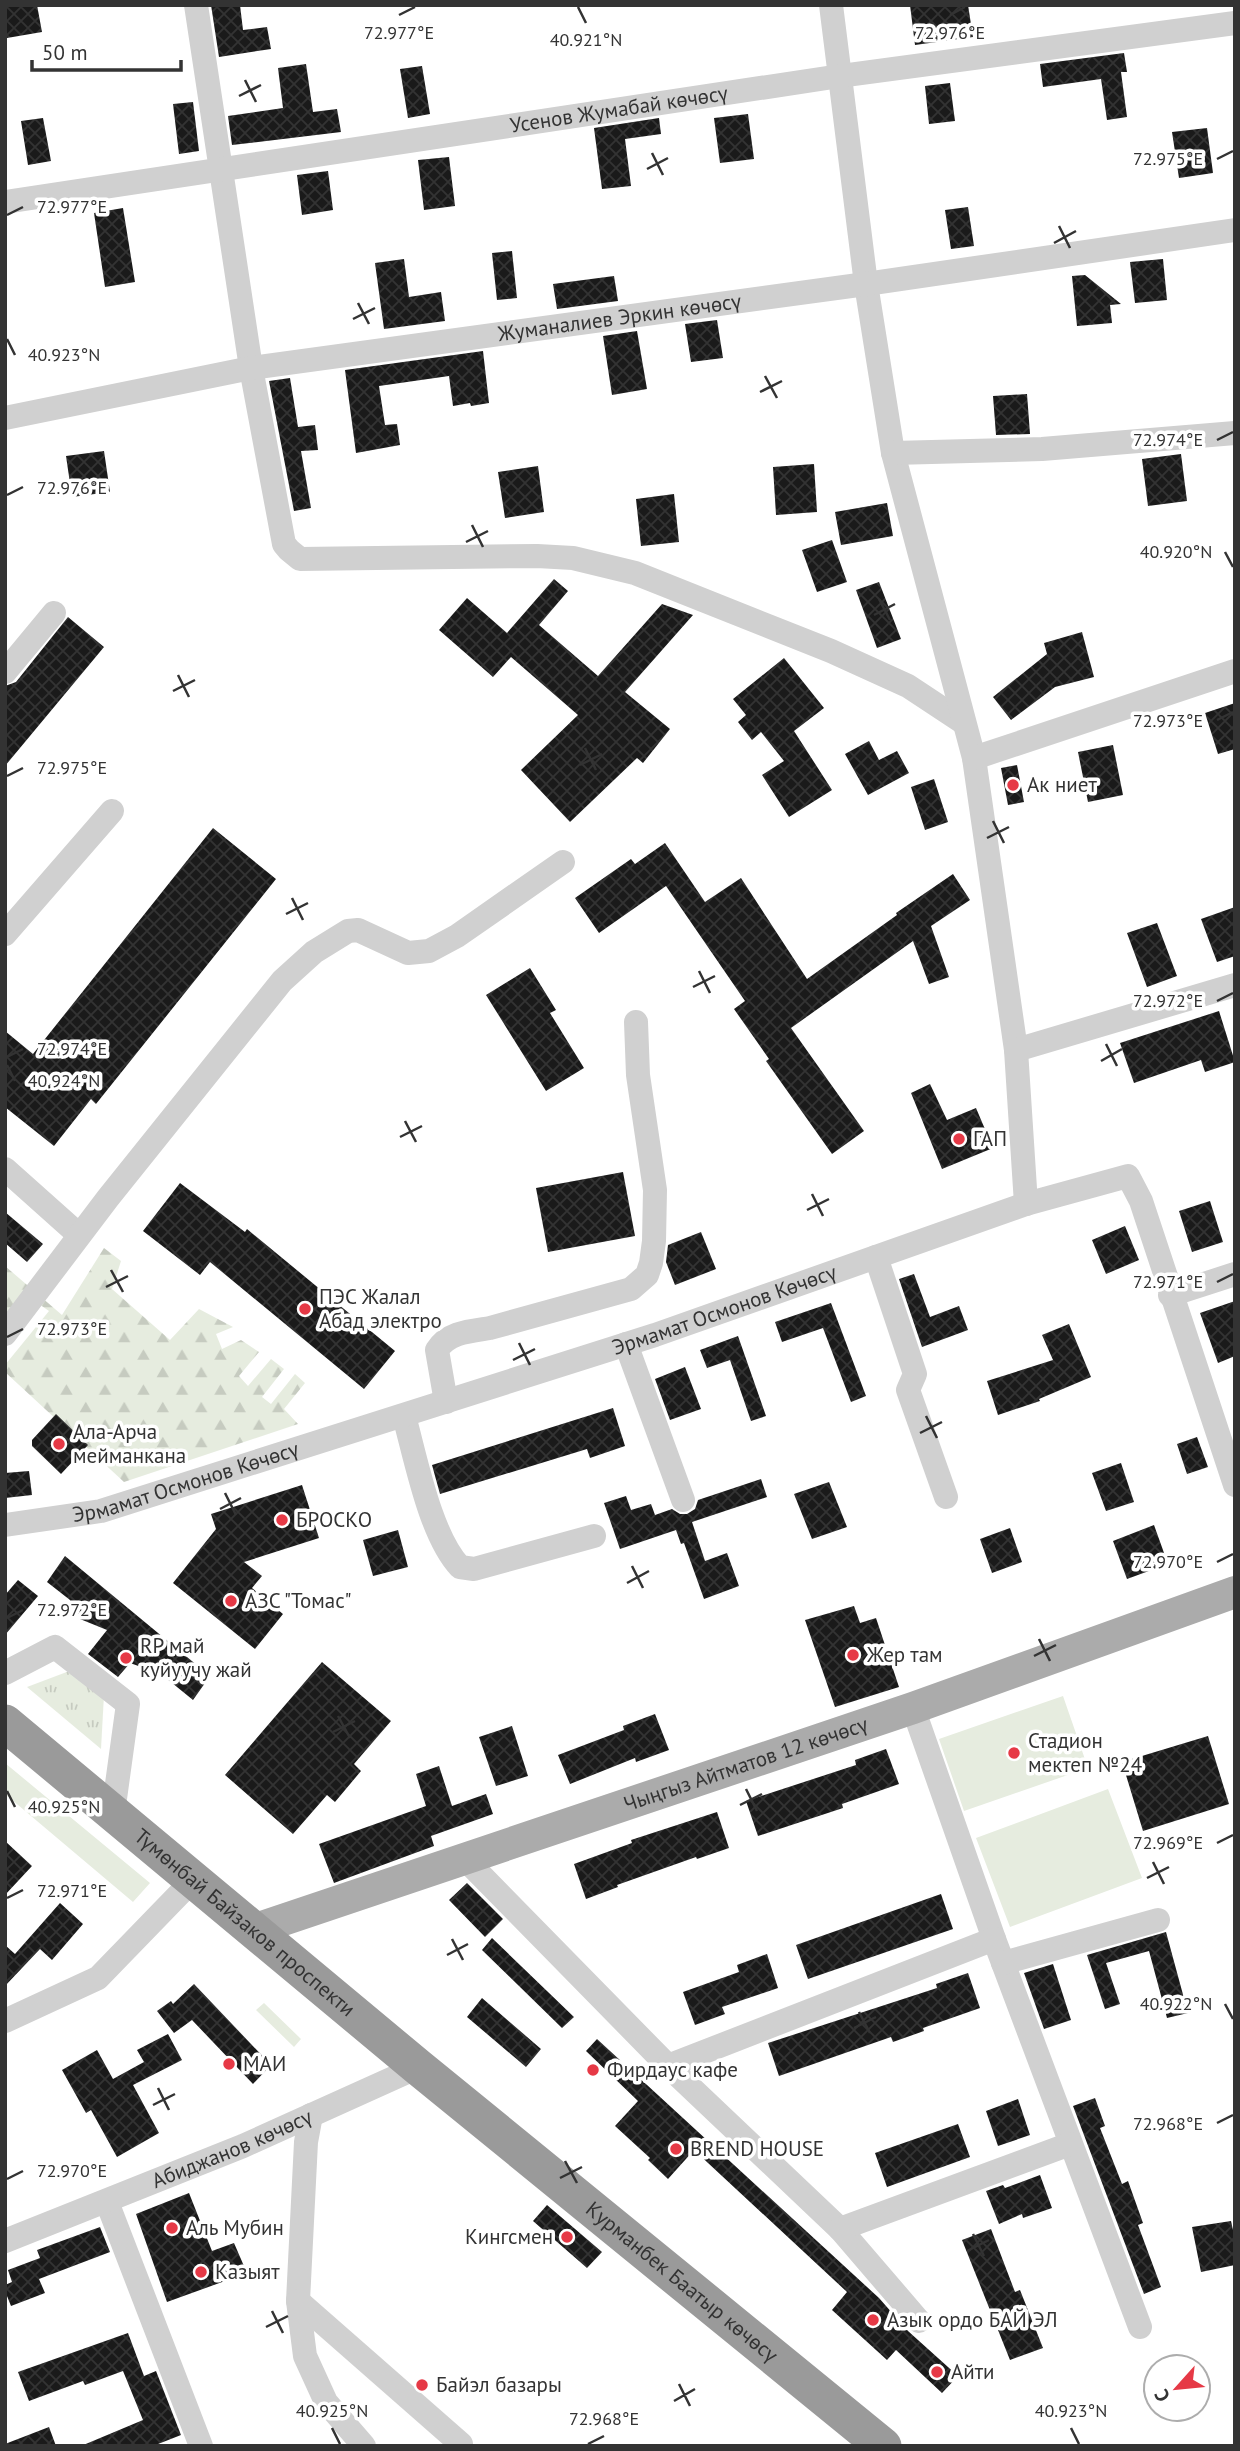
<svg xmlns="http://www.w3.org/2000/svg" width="1240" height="2451" font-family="'PT Sans',sans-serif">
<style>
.grass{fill:url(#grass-tufts)}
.forest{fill:url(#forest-firs)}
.garden{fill:#e6ecdf}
.building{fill:url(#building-cross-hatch)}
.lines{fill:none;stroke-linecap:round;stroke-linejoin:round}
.minor{stroke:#d0d0d0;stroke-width:24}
.major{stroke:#ababab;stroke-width:32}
.highway{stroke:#9a9a9a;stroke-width:37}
.ticks{fill:none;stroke:#333;stroke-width:2.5}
.poi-dot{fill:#e63946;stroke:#fff;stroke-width:2.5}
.labels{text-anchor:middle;stroke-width:7;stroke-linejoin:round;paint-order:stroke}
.street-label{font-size:21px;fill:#333;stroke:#fff}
.poi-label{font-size:21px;fill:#333;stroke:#fff;text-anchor:start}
.ticks-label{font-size:18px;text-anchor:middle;fill:#333;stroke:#fff;stroke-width:7;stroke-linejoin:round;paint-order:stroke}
</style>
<defs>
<pattern id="grass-tufts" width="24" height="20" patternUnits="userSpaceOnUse" patternTransform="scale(1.75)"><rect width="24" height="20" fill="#e6ecdf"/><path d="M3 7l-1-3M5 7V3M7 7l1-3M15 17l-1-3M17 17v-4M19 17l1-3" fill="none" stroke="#c6cbc0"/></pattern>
<pattern id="forest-firs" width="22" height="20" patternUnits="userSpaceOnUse" patternTransform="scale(1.75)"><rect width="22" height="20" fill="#e6ecdf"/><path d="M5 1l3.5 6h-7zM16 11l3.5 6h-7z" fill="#c6cbc0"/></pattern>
<pattern id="building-cross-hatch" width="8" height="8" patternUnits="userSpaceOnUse" patternTransform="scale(1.75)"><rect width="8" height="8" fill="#1a1a1a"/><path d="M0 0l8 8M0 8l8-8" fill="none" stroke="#333"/></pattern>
</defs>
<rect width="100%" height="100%" fill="#fff"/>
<path class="grass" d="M72 1670 104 1695 101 1749 27 1687Z"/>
<path class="forest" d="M104 1248 121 1261 112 1289 170 1340 199 1309 233 1327 216 1334 222 1349 241 1340 259 1352 239 1376 248 1386 271 1359 284 1369 262 1397 271 1404 295 1374 305 1383 284 1409 298 1424 124 1482 5 1372V1365L49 1311 23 1293 5 1317V1266L62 1315Z"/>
<path class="garden" d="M1063 1696 1088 1768 964 1811 939 1739Z
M5 1763 150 1883 133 1902 5 1794Z
M1108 1789 1142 1878 1010 1927 976 1838Z
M264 2003 301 2039 294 2047 256 2010Z"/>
<path class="building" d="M5 5H37L42 32 7 38Z
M211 5H240L243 30 267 27 271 49 219 57Z
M910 5H940V7L968 5 973 37 915 45Z
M1124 53 1127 72H1121L1127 117 1107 120 1101 79 1043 87 1040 64Z
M306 64 313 112 337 109 341 132 232 145 228 116 283 108 278 68Z
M422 66 430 114 408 118 400 69Z
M950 83 955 121 929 124 925 86Z
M193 102 199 151 179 154 173 104Z
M748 114 754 159 720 163 714 118Z
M43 118 51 161 28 165 21 121Z
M659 118 661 134 625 139 631 186 602 189 594 128Z
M1207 128 1213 173 1179 178 1172 132Z
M449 157 455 206 424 210 418 160Z
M328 171 333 210 302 215 297 175Z
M968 207 974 246 951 249 945 210Z
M123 208 135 282 105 287 94 213Z
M512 251 517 298 497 300 492 253Z
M404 259 409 297 441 292 445 321 384 329 375 263Z
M1163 259 1167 300 1135 303 1130 262Z
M1085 275 1121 304 1110 305 1112 323 1077 326 1072 276Z
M614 276 618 301 557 309 553 284Z
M717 320 723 358 691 362 685 324Z
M637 331 647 389 612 395 603 336Z
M483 351 489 403 471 406 470 403 453 406 449 376 379 386 385 425 397 424 400 445 356 453 345 370Z
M290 378 298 427 315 425 318 450 301 451 311 508 294 511 269 381Z
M1027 394 1030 434 996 435 993 396Z
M104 451 110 492 72 497 66 456Z
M1181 454 1187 501 1148 506 1142 459Z
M814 464 817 512 776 515 773 467Z
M538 466 544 512 505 518 498 472Z
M674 494 679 542 641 546 636 499Z
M887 503 893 536 841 545 835 512Z
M832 540 847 582 817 592 802 550Z
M554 579 568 591 539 625 598 676 662 604 693 615 625 692 670 729 643 763 637 758 570 822 521 770 578 715 511 657 493 677 439 630 467 598 507 633Z
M879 582 901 639 877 648 856 590Z
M68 617 104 647 5 766V686L16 682Z
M1082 632 1094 677 1055 687 1011 720 993 697 1047 654 1044 643Z
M784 658 824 708 794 731 832 790 789 817 762 775 784 761 761 732 752 740 738 722 746 715 733 699Z
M1235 703V749L1218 754 1205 713Z
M869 741 879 760 897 751 909 773 868 795 845 754Z
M1113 745 1123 795 1088 802 1078 752Z
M1017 765 1024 802 1008 805 1001 768Z
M934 779 948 822 925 830 911 787Z
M213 828 276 879 96 1104 91 1099 54 1146 5 1107V1031L33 1054Z
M665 843 705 902 741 878 807 979 897 915 896 913 953 874 970 900 931 926 949 977 929 984 913 941 791 1028 864 1131 832 1154 766 1061 769 1059 734 1009 745 1001 666 886 599 933 575 898 631 859 635 864Z
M1235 907V956L1217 962 1201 919Z
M1157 923 1177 976 1147 987 1127 933Z
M530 968 556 1010 550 1013 584 1068 546 1091 486 995Z
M1219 1011 1235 1062 1205 1072 1201 1060 1134 1083 1120 1043Z
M930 1084 947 1120 976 1108 993 1148 942 1169 911 1093Z
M623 1172 635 1236 548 1252 536 1188Z
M180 1183 245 1232 247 1229 395 1351 364 1389 210 1262 200 1275 143 1231Z
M1210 1201 1223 1242 1192 1252 1179 1211Z
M5 1212 43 1244 27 1262 5 1243Z
M1125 1226 1139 1260 1106 1274 1092 1240Z
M701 1232 716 1269 675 1285 666 1262 668 1245Z
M914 1274 930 1317 959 1306 968 1330 922 1347 899 1279Z
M1235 1301V1356L1218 1363 1200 1313Z
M831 1303 866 1396 851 1402 823 1328 782 1342 775 1322Z
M1069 1324 1091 1377 1039 1399 1040 1401 998 1415 987 1381 1053 1360 1042 1335Z
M738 1336 766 1416 751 1421 730 1360 707 1368 700 1350Z
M685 1367 701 1409 670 1420 655 1379Z
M613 1408 625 1446 590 1458 587 1449 440 1494 432 1465Z
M56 1414 88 1445 61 1474 32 1446V1440Z
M1197 1437 1208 1467 1187 1474 1177 1444Z
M1121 1463 1134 1502 1106 1511 1092 1473Z
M29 1471 32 1495 5 1498V1473Z
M761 1479 767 1497 692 1522 705 1561 727 1553 739 1586 704 1599 684 1543 681 1544 676 1530 620 1549 604 1503 626 1496 631 1510 651 1504 655 1515 672 1509 680 1514H687L695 1509 698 1500Z
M829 1482 847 1527 812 1539 794 1494Z
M302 1485 319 1538 244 1562 262 1576 252 1588 283 1614 255 1649 173 1583 216 1529 211 1514Z
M1154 1525 1168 1564 1127 1579 1113 1541Z
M1010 1528 1022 1562 992 1573 980 1539Z
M398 1530 408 1567 373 1576 363 1540Z
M65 1556 210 1676 193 1700 161 1674 130 1663 118 1677 88 1654 107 1630 80 1619 70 1600 47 1582Z
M18 1580 38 1596 5 1635V1595Z
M854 1606 860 1623 876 1618 899 1687 835 1707 805 1620Z
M322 1662 391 1721 354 1764 361 1771 335 1802 327 1795 293 1834 225 1775Z
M655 1714 669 1750 636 1762 635 1758 570 1784 558 1755 624 1730 623 1726Z
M512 1726 528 1776 496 1786 479 1737Z
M1208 1736 1229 1804 1143 1831 1122 1762Z
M886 1749 899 1784 842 1804 843 1808 758 1836 746 1801 856 1765 855 1760Z
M439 1766 452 1806 486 1794 493 1814 431 1836 434 1846 334 1883 319 1844 426 1806 416 1774Z
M717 1812 729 1848 697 1859 696 1857 617 1885 618 1887 586 1899 574 1864 632 1843 631 1840Z
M5 1841 32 1866 5 1895Z
M467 1883 503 1919 485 1937 449 1900Z
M941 1894 953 1929 808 1979 796 1945Z
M60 1903 83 1924 52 1960 40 1949 5 1986V1945L15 1954Z
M1166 1932 1188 2013 1167 2018 1149 1951 1106 1963 1120 2004 1105 2009 1087 1955Z
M492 1938 574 2017 562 2028 482 1950Z
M767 1954 778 1988 722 2007 725 2014 695 2025 683 1992 739 1972 737 1965Z
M1053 1964 1071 2020 1044 2029 1024 1973Z
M968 1973 980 2008 923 2028 924 2031 893 2042 891 2037 779 2076 768 2043 937 1988 936 1984Z
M194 1984 271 2065 253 2084 192 2020 174 2033 157 2011 171 2001 173 2004Z
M482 1998 541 2049 526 2067 467 2017Z
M168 2034 182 2060 133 2085 159 2133 117 2157 91 2110 86 2113 62 2070 97 2050 113 2079 144 2062 137 2050Z
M597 2039 879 2298 908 2331 958 2376 942 2393 896 2350 887 2360 832 2310 847 2292 694 2150 668 2179 648 2160 650 2158 615 2126 638 2101 586 2051Z
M1095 2098 1105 2126 1100 2128 1122 2184 1128 2181 1143 2223 1138 2225 1161 2287 1144 2294 1073 2106Z
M1018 2099 1030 2135 998 2146 986 2111Z
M958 2124 970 2157 887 2187 875 2153Z
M1040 2175 1052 2208 1023 2218 1022 2214 999 2224 986 2191 1003 2185 1005 2188Z
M189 2193 212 2251 234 2243 247 2273 167 2302 136 2214Z
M547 2205 602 2252 587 2268 533 2221Z
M1231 2221 1235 2239V2265L1201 2272 1192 2227Z
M100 2227 110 2252 39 2279 45 2293 11 2306 5 2291V2285L12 2282 8 2270 40 2258 37 2250Z
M991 2229 1015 2292 1020 2290 1043 2348 1010 2360 962 2240Z
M128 2333 144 2376 156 2371 181 2435 153 2446H81L143 2420 123 2371 85 2385 83 2381 29 2401 18 2372Z
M49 2427 56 2446H5V2444Z"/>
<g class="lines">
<g class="minor">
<path d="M196 5 251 368 284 544 289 550 300 559 537 556 573 558 635 573 831 651 908 686 964 723"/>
<path d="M831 5 866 284 893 453 974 758 1016 1050 1026 1204"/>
<path id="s1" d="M5 202 840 76 1235 23"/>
<path id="s2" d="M5 418 251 368 866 284 1235 230"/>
<path d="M893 453 1042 449 1235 433"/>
<path d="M5 672 54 613"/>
<path d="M974 758 1235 671"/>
<path d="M5 934 112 811"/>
<path d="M1016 1050 1235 985"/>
<path d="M5 1169 79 1235"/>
<path d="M876 1257 915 1374 908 1390 946 1497"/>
<path d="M1170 1295 1235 1274"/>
<path d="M5 1334 108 1198 282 981 314 952 348 931 358 930 408 953 429 951 457 936 563 862"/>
<path d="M626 1344 683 1500"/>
<path d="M446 1402 437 1350C448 1332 471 1331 490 1328L631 1289 647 1275 651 1263 654 1241 655 1190 638 1075 636 1022"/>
<path d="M404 1416C416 1459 430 1535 460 1567L474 1569 594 1536"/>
<path id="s3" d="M5 1525 101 1511 655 1335 1026 1204 1128 1176 1141 1201 1235 1485"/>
<path d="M5 1673 55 1647 128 1704 113 1813"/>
<path d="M913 1708 994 1939 1140 2327"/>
<path d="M465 1859 668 2066 840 2229 919 2321"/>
<path d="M1003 1963 1158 1920"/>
<path d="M5 2021 98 1978 193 1880"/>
<path d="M668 2066 994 1939"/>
<path d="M311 2115 306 2142 298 2301 305 2356 326 2402 364 2446"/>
<path d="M107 2202 201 2446"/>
<path d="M840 2229 1070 2144"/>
<path id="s4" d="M5 2241 243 2146 418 2067"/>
<path d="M298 2301 461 2444"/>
</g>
<path class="major" id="s5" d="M253 1930 913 1708 1235 1592"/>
<path class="highway" id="s6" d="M5 1723 418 2067 883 2446"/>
</g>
<path class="ticks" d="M578 7 586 23M399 15 415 7M950 15 965 7M245 80 256 102M239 96 261 85M652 153 663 175M1217 159 1233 151M647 169 668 158M7 215 23 207M1059 226 1070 248M1054 243 1076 231M358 303 369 324M353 319 375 308M7 339 15 355M765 376 777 398M760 392 782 381M1217 440 1233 432M7 495 23 487M472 525 483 547M466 542 488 531M1225 552 1233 567M879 599 890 620M874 615 895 604M178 675 189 697M173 691 195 680M1217 720 1233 712M585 748 596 770M580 765 602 754M7 776 23 768M993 821 1004 843M987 838 1009 827M292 898 303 920M286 914 308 903M699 971 710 993M693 987 715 976M1217 1001 1233 993M1106 1044 1117 1066M7 1057 23 1049M1101 1061 1122 1049M7 1065 15 1081M405 1121 416 1142M400 1137 422 1126M812 1194 823 1216M807 1210 829 1199M111 1270 123 1292M1217 1282 1233 1274M106 1287 128 1276M7 1337 23 1329M519 1343 530 1365M513 1360 535 1349M926 1416 937 1438M920 1433 942 1422M225 1493 236 1515M220 1509 241 1498M1217 1562 1233 1554M632 1566 643 1588M627 1583 649 1571M7 1618 23 1610M1039 1639 1050 1661M1034 1656 1056 1645M338 1716 350 1738M333 1732 355 1721M746 1789 757 1811M7 1791 15 1807M740 1805 762 1794M1217 1843 1233 1835M1153 1862 1164 1884M1147 1878 1169 1867M7 1898 23 1890M452 1939 463 1960M447 1955 468 1944M1225 2004 1233 2019M859 2012 870 2033M854 2028 876 2017M158 2088 169 2110M153 2105 175 2094M1217 2123 1233 2115M565 2161 577 2183M560 2178 582 2167M7 2179 23 2171M973 2234 984 2256M967 2251 989 2240M272 2311 283 2333M266 2327 288 2316M679 2384 690 2406M674 2401 695 2389M332 2428 340 2444M1071 2428 1079 2444M588 2444 604 2436"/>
<g class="poi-dot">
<circle cx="1013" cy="785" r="7"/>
<circle cx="959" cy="1139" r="7"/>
<circle cx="305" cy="1309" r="7"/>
<circle cx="59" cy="1444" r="7"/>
<circle cx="282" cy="1520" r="7"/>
<circle cx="231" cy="1601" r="7"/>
<circle cx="853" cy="1655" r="7"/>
<circle cx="126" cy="1658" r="7"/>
<circle cx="1014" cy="1753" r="7"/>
<circle cx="229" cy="2064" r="7"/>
<circle cx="593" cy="2070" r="7"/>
<circle cx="676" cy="2149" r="7"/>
<circle cx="172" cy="2228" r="7"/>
<circle cx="567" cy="2237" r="7"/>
<circle cx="201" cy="2272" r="7"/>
<circle cx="873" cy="2320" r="7"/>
<circle cx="937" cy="2372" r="7"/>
<circle cx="422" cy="2385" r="7"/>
</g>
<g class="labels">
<g class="street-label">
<text dy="7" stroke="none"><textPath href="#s1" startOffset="621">Усенов Жумабай көчөсү</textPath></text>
<text dy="7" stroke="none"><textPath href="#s2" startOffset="623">Жуманалиев Эркин көчөсү</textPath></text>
<text dy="7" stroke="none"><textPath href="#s3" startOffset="752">Эрмамат Осмонов Көчөсү</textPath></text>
<text dy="7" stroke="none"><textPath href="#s3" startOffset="186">Эрмамат Осмонов Көчөсү</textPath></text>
<text dy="7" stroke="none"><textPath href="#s5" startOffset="520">Чыңгыз Айтматов 12 көчөсү</textPath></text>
<text dy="7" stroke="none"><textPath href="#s6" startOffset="312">Түмөнбай Байзаков проспекти</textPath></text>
<text dy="7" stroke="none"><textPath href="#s4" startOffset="245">Абиджанов көчөсү</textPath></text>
<text dy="7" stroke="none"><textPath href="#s6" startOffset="878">Курманбек Баатыр көчөсү</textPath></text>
</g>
<g class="poi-label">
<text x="1027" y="792">Ак ниет</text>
<text x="973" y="1146">ГАП</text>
<text x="319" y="1304">ПЭС Жалал<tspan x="319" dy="24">Абад электро</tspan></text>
<text x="73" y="1439">Ала-Арча<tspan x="73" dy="24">мейманкана</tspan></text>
<text x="296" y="1527">БРОСКО</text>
<text x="245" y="1608">АЗС "Томас"</text>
<text x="140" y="1653">RP май<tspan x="140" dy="24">куйуучу жай</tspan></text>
<text x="867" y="1662">Жер там</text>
<text x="1028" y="1748">Стадион<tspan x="1028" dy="24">мектеп №24</tspan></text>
<text x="243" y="2071">МАИ</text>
<text x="607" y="2077">Фирдаус кафе</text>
<text x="690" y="2156">BREND HOUSE</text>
<text x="186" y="2235">Аль Мубин</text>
<text x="553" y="2244" text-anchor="end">Кингсмен</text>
<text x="215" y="2279">Казыят</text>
<text x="887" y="2327">Азык ордо БАЙ ЭЛ</text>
<text x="951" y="2379">Айти</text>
<text x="436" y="2392">Байэл базары</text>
</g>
</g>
<g class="ticks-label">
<text x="399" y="39">72.977°E</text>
<text x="950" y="39">72.976°E</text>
<text x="586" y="46">40.921°N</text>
<text x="1168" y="165">72.975°E</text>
<text x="72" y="213">72.977°E</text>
<text x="64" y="361">40.923°N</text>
<text x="1168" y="446">72.974°E</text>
<text x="72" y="494">72.976°E</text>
<text x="1176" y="558">40.920°N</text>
<text x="1168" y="727">72.973°E</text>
<text x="72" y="774">72.975°E</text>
<text x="1168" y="1007">72.972°E</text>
<text x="72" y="1055">72.974°E</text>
<text x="64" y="1087">40.924°N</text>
<text x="1168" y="1288">72.971°E</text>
<text x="72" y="1335">72.973°E</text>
<text x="1168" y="1568">72.970°E</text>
<text x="72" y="1616">72.972°E</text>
<text x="64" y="1813">40.925°N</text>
<text x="1168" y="1849">72.969°E</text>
<text x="72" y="1897">72.971°E</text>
<text x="1176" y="2010">40.922°N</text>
<text x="1168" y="2130">72.968°E</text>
<text x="72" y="2177">72.970°E</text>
<text x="332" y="2417">40.925°N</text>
<text x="1071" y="2417">40.923°N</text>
<text x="604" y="2425">72.968°E</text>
</g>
<rect width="1240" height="2451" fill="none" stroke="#333333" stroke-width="14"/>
<g transform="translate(1177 2388) rotate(243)"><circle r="33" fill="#ffffff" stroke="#adadad" stroke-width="2"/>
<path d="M0-5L12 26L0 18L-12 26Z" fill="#e63946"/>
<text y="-10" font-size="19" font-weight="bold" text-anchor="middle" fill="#333333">С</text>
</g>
<path d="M32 60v10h149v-10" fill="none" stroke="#333333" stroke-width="3.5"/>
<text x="42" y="60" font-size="21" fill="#333333" stroke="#ffffff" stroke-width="5" paint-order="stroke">50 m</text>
</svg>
